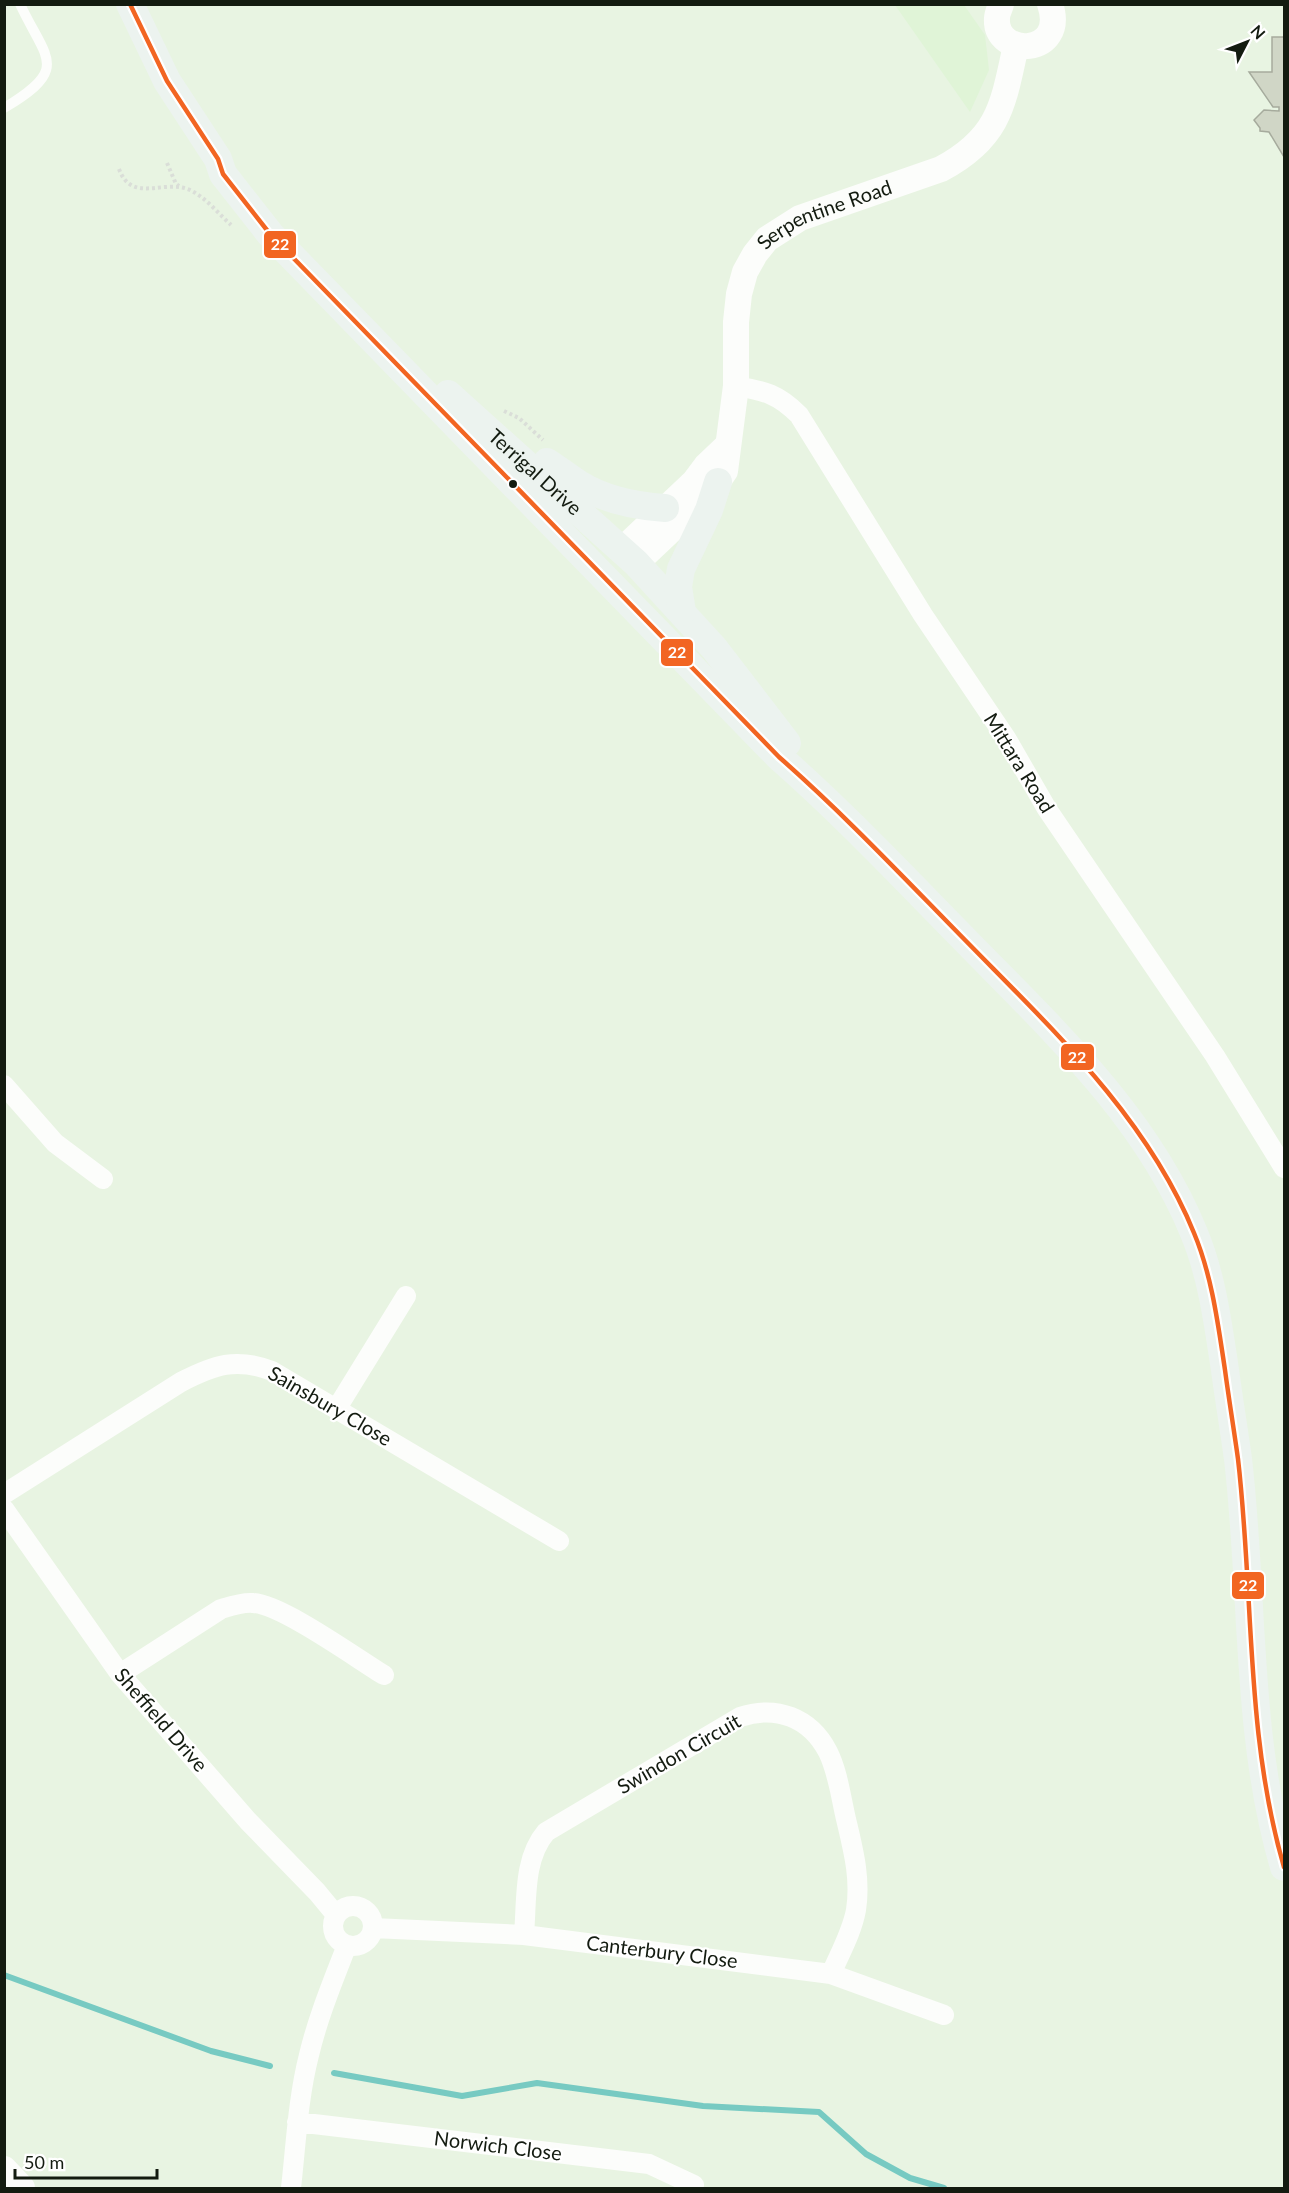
<svg xmlns="http://www.w3.org/2000/svg" width="1289" height="2193" font-family="Lato,sans-serif">
<style>
.built{fill:#e0f4d7}
.lines{fill:none;stroke-linecap:round;stroke-linejoin:round}
.stream{stroke:#77cac2;stroke-width:6}
.building{fill:#d0d6c6;stroke:#a6ab9d;stroke-width:1.5}
.path{stroke:#daded8;stroke-width:4;stroke-dasharray:3 3;stroke-linecap:butt}
.service{stroke:#fcfdfb;stroke-width:10}
.minor{stroke:#fcfdfb;stroke-width:20}
.tertiary{stroke:#fcfdfb;stroke-width:26}
.secondary{stroke:#ecf3ef;stroke-width:28}
.bus-1-casing{stroke:#fff;stroke-width:9}
.bus-1{stroke:#f26522;stroke-width:4.5}
.bus-dot{fill:#131b10;stroke:#fff;stroke-width:2}
.labels{text-anchor:middle;stroke-width:4.5;stroke-linejoin:round;paint-order:stroke}
.street-label{font-size:20px;fill:#131b10;stroke:#fff}
.line-badge{stroke:#fff;stroke-width:2}
.badge-label{font-size:16px;text-anchor:middle;font-weight:bold;fill:#fff}
</style>
<rect width="100%" height="100%" fill="#e8f4e2"/>
<path class="built" d="M895 5H964L985 35 989 70 970 112Z"/>
<g class="lines">
<path class="stream" d="M4 1975 211 2051 270 2066
M334 2073 462 2096 537 2083 703 2106 819 2112 866 2154 910 2178 944 2188"/>
</g>
<path class="building" d="M1272 37H1284V157L1269 132 1260 131V128L1254 120 1264 110 1279 111V107H1273L1249 72H1272Z"/>
<g class="lines">
<path class="path" d="M167 163 176 184 179 186
M119 169C132 205 166 177 192 191 207 199 219 214 231 225
M504 411 519 418 543 440"/>
<path class="service" d="M4 108C71 68 46 60 20 4"/>
<path class="minor" d="M736 386C765 391 778 394 799 415L923 615 1006 738 1047 809 1215 1056 1284 1168
M4 1085 55 1143 103 1179
M337 1408 406 1296
M4 1494 181 1382C214 1365 236 1357 272 1371L559 1541
M4 1509 120 1674 248 1821 317 1892 336 1915
M120 1674 221 1609C231 1606 243 1602 253 1603 281 1604 356 1658 384 1675
M333 1926a20 20 0 1 1 40 0a20 20 0 1 1-40 0Z
M373 1928 524 1935 831 1974 944 2015
M524 1935C527 1900 523 1859 546 1832L740 1717C776 1705 810 1717 828 1752 838 1772 841 1798 846 1819 853 1849 861 1878 856 1910 852 1932 840 1953 831 1974
M297 2122 649 2164 694 2185
M291 2188C296 2144 298 2098 309 2055 318 2017 333 1981 347 1945"/>
<g class="tertiary">
<path d="M1001 4C1000 8 997 14 997 18 994 58 1068 57 1050 4"/>
<path d="M622 550 694 482 706 466 727 446"/>
<path id="s1" d="M636 563 710 493 725 471 736 386V322L739 294 745 272 755 254 767 239 800 218 941 169C999 138 1003 106 1016 45"/>
<path d="M4 2169 22 2188"/>
</g>
<g class="secondary">
<path d="M130 4 167 81 218 159 223 174 270 234 779 757C845 815 905 879 966 941 1052 1029 1147 1117 1194 1233 1212 1276 1218 1324 1225 1370 1229 1400 1234 1430 1238 1459 1254 1595 1245 1734 1284 1867"/>
<path id="s2" d="M448 394 636 563 714 648 787 743"/>
<path d="M547 462C558 469 568 477 579 484 605 500 635 506 665 508"/>
<path d="M682 612 678 587 681 569 709 510 718 482"/>
</g>
<defs>
<path id="bus-1" d="M130 4 167 81 218 159 223 174 270 234 779 757C845 815 905 879 966 941 1052 1029 1147 1117 1194 1233 1212 1276 1218 1324 1225 1370 1229 1400 1234 1430 1238 1459 1254 1595 1245 1734 1284 1867"/>
</defs>
<use href="#bus-1" class="bus-1-casing"/>
<use href="#bus-1" class="bus-1"/>
</g>
<circle class="bus-dot" cx="513" cy="484" r="5"/>
<g class="labels">
<g class="street-label">
<text dy="7" stroke="none"><textPath href="#s1" startOffset="432">Serpentine Road</textPath></text>
<text dy="7" stroke="none"><textPath href="#s2" startOffset="117">Terrigal Drive</textPath></text>
<text transform="translate(1019 763) rotate(58)" y="7">Mittara Road</text>
<text transform="translate(330 1406) rotate(30)" y="7">Sainsbury Close</text>
<text transform="translate(161 1720) rotate(49)" y="7">Sheffield Drive</text>
<text transform="translate(679 1754) rotate(-30)" y="7">Swindon Circuit</text>
<text transform="translate(662 1952) rotate(7)" y="7">Canterbury Close</text>
<text transform="translate(498 2146) rotate(7)" y="7">Norwich Close</text>
</g>
</g>
<g class="line-badge">
<rect x="263" y="230" width="34" height="29" rx="6" fill="#f26522"/>
<rect x="660" y="638" width="34" height="29" rx="6" fill="#f26522"/>
<rect x="1060" y="1043" width="35" height="28" rx="6" fill="#f26522"/>
<rect x="1231" y="1571" width="34" height="29" rx="6" fill="#f26522"/>
</g>
<g class="badge-label">
<text x="280" y="250">22</text>
<text x="677" y="658">22</text>
<text x="1077" y="1063">22</text>
<text x="1248" y="1591">22</text>
</g>
<rect width="1289" height="2193" fill="none" stroke="#131b10" stroke-width="12"/>
<g transform="translate(1247 42) rotate(48)" stroke="#ffffff" stroke-width="4.5" paint-order="stroke">
<path d="M0-4.5L10 22L0 15L-10 22Z" fill="#131b10"/>
<text y="-9" font-size="16" font-weight="bold" text-anchor="middle" fill="#131b10">N</text>
</g>
<path d="M15 2169v9h142v-9" fill="none" stroke="#131b10" stroke-width="3"/>
<text x="24" y="2169" font-size="18" fill="#131b10" stroke="#ffffff" stroke-width="4.5" paint-order="stroke">50 m</text>
</svg>
